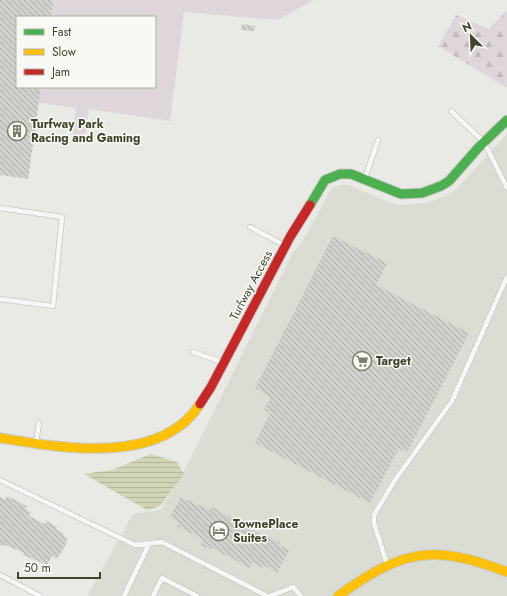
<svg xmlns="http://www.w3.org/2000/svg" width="507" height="596" font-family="Jost,sans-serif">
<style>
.built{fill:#dbddd4}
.green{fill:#ded6d9;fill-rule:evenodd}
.forest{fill:url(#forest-firs)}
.water{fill:url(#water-rules)}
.building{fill:url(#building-back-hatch)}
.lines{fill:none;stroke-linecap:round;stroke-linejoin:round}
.lane-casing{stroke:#c7c8c3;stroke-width:6}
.fast-casing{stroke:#c7c8c3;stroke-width:11}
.slow-casing{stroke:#c7c8c3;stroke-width:11}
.jam-casing{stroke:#c7c8c3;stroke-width:11}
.lane{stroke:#f7f7f5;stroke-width:4.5}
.fast{stroke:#4caf50;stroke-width:9}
.slow{stroke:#ffc107;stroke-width:9}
.jam{stroke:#c62828;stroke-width:9}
.labels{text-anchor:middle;stroke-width:3;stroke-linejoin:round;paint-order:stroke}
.poi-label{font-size:12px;font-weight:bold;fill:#3f442c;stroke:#f8f9f4;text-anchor:start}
.street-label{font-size:12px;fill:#3f442c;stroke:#f8f9f4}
</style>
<defs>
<pattern id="forest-firs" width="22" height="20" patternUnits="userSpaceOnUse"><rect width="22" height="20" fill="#ded6d9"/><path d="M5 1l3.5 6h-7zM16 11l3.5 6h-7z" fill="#c0b9ba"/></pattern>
<pattern id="water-rules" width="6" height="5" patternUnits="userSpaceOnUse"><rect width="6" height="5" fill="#d1d4b5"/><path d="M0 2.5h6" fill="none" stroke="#b4b79c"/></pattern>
<pattern id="building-back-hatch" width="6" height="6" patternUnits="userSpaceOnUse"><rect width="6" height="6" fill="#d1d2ce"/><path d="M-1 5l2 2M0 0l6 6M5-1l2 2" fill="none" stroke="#abaca7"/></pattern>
</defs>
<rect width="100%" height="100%" fill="#e9eae5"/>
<path class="built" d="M507 134V596H87L133 514 161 510 185 469 292 254 303 240 332 188 342 185H349L386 201 399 205 425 203 446 196 456 189Z"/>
<path class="green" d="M0 0H314L278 20 184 12 170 121 89 109 84 140 72 139 76 108 0 97ZM17 17H155V87H17Z"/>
<path class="forest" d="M507 10V88L438 46 456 15 489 29Z"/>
<path class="water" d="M151 454 177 462 184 474 160 506 147 510 84 474 112 470Z"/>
<path class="building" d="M0 0H53L51 17H17V87H41L28 179 0 175Z
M242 24 255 26 254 31 241 30Z
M333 236 387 263 376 285 469 333 407 453 399 448 370 503 255 443 270 413 264 410 271 397 255 388Z
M7 496 27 506 25 509 31 512 29 516 45 524 47 521 57 527 56 529 64 534 63 536 68 538 66 542 67 543 57 559 52 556 47 565 23 555 24 553 8 546 1 545 0 547V497L5 500Z
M181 497 210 510 212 507 266 538 268 536 280 543 279 545 289 550 277 573 263 565 262 568 252 563 250 568 212 548 211 550 200 545 203 539 177 526 179 522 170 517Z"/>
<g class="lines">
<defs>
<path id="lane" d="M451 111 484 142 507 188
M365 178 378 140
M0 208 62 217 53 306 0 299
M250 227 284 245
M193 352 222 362
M36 443 39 423
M0 480 135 545 162 542 267 596
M387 564 374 523V515L395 480 452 401 507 277
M0 575 40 596
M124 596 149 544
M153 596 162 578 197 596
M270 596 293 587 301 596"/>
<path id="fast" d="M310 205 325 180 340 174H351L401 194 422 193 441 186 449 181 479 147 507 120"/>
<path id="slow" d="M0 438C61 448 161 466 200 404
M338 596C402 550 432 543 507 572"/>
<path id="jam" d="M200 404 211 387 290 237 310 205"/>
</defs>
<use href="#lane" class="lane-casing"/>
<use href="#fast" class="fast-casing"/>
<use href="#slow" class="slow-casing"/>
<use href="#jam" class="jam-casing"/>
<use href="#lane" class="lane"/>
<use href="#fast" class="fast"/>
<use href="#slow" class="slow"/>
<use href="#jam" class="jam"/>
</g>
<defs>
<symbol id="building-ring" viewBox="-11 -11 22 22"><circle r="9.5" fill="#f8f9f4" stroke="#7a7e6d" stroke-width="1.5"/><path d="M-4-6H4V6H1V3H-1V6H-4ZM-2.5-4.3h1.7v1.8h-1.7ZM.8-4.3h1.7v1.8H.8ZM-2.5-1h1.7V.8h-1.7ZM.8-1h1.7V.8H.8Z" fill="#7a7e6d"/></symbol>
<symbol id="supermarket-ring" viewBox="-11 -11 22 22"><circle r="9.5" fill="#f8f9f4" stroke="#7a7e6d" stroke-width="1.5"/><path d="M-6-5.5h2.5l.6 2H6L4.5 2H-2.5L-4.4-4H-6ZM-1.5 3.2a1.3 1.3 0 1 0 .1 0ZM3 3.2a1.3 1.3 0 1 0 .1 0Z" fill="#7a7e6d"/></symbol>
<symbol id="hotel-ring" viewBox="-11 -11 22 22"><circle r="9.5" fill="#f8f9f4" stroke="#7a7e6d" stroke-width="1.5"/><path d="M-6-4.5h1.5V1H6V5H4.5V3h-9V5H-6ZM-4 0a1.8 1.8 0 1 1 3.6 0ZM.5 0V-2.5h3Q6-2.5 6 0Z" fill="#7a7e6d"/></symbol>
</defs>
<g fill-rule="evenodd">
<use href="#building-ring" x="6" y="120" width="22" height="22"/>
<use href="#supermarket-ring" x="351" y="350" width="22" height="22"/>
<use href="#hotel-ring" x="208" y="520" width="22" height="22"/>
</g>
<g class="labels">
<g class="poi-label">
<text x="31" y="128">Turfway Park<tspan x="31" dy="14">Racing and Gaming</tspan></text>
<text x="376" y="365">Target</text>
<text x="233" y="528">TownePlace<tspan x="233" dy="14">Suites</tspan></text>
</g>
<g class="street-label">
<text transform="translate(251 285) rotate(-62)" y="4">Turfway Access</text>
</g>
</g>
<rect x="16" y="16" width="140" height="72" fill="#f8f9f4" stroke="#aeb1a4"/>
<rect x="24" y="29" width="20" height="6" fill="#4caf50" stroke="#aeb1a4"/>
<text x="52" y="36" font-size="12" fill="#3f442c">Fast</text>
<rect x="24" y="49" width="20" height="6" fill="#ffc107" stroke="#aeb1a4"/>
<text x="52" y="56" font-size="12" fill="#3f442c">Slow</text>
<rect x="24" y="69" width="20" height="6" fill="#c62828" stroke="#aeb1a4"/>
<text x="52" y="76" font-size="12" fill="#3f442c">Jam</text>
<g transform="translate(471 36) rotate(336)" stroke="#f8f9f4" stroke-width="3" paint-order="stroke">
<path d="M0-3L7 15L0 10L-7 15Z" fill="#3f442c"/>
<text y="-6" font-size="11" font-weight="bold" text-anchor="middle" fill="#3f442c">N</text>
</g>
<path d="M18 572v6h82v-6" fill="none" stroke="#3f442c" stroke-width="2"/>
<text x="24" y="572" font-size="12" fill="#3f442c" stroke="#f8f9f4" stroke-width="3" paint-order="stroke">50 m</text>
</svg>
